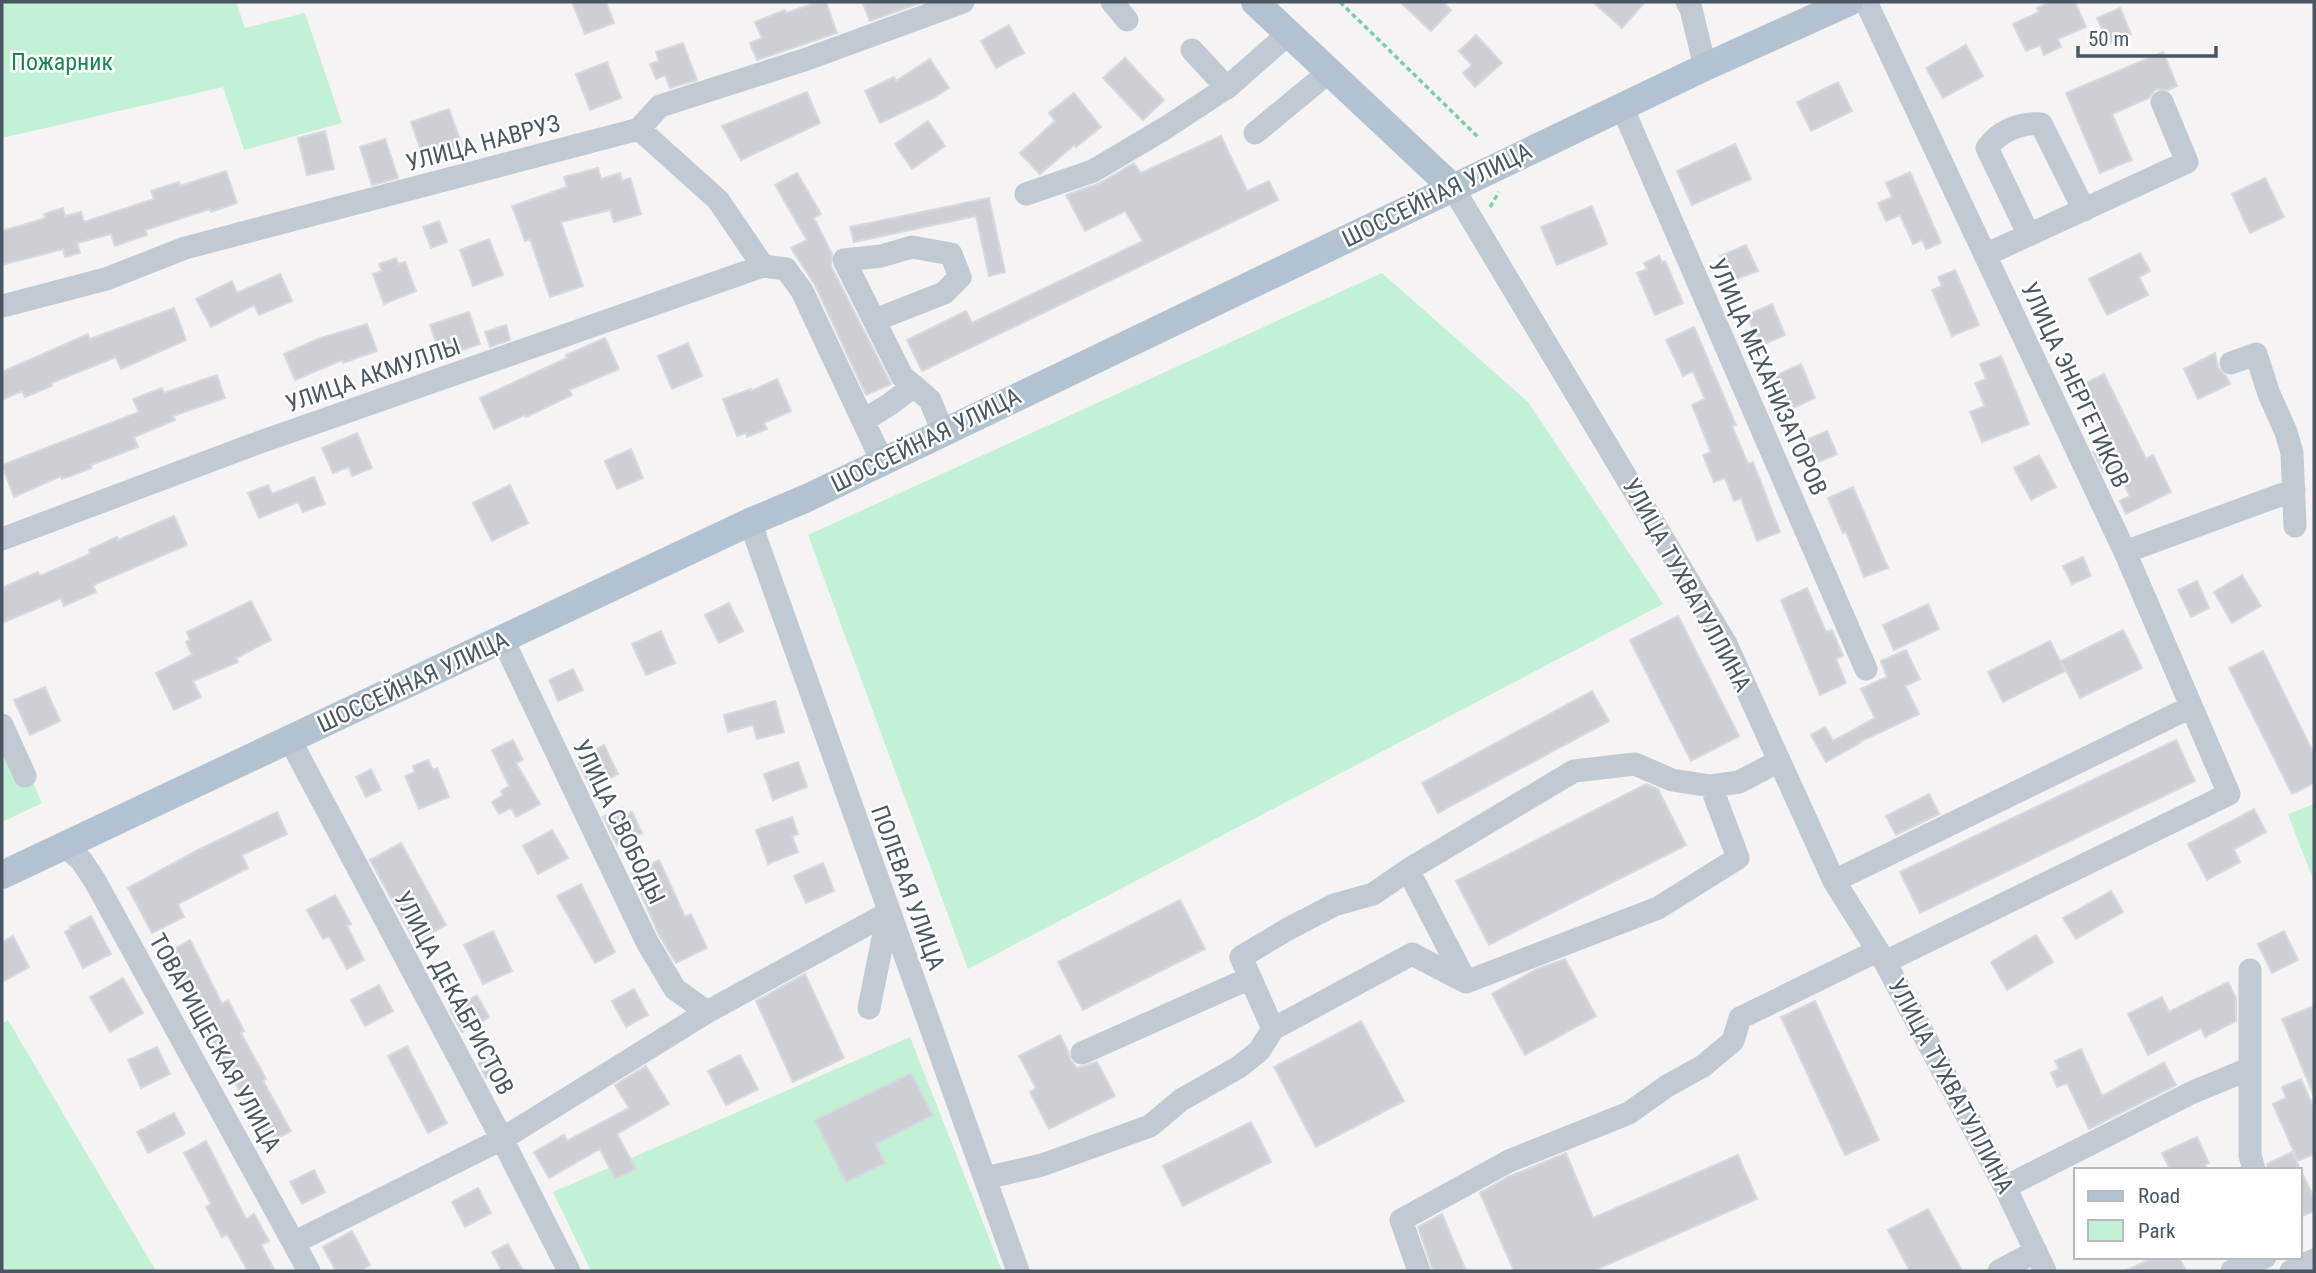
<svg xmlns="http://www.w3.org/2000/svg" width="2316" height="1273" font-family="'Roboto Condensed',sans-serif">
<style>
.green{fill:#c3f1d5}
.building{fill:#cdcfd5;stroke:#d7d9de;stroke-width:2}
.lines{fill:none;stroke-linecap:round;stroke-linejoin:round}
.path{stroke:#7ad0a6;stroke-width:3.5;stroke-dasharray:5 3.5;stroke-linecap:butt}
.minor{stroke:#c1cad2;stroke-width:23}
.major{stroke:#b3c2d1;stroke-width:28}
.labels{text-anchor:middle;stroke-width:5;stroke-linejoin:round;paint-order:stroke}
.park-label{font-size:24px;fill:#17864f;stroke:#fff}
.street-label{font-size:24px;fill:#4a5661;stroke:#fff}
</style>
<rect width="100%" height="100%" fill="#f5f3f3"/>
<path class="green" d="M2 2H236L245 28 305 13 342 123 244 150 223 87 2 138Z
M1382 273 1528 402 1663 604 968 969 808 535Z
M2 713 42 803 2 822Z
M2314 804V882L2288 814Z
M8 1020 156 1271H2V1024Z
M910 1037 1002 1271H591L553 1192Z"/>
<path class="building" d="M572 2H606L614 23 585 34Z
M818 2H826L837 33 757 60 750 43 762 38 755 22 785 10 786 13Z
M862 2H920V3L870 21Z
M1400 2H1443L1451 10 1431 31Z
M1593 2H1645L1622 28Z
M2050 2H2075L2086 27 2058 39 2061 47 2044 55 2040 45 2026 51 2013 24 2039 12 2037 8Z
M2120 8 2131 34 2108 44 2097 18Z
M1009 25 1024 53 996 68 981 41Z
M1476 35 1502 63 1475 87 1463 73 1472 65 1459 51Z
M683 43 697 80 670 88 665 75 656 79 650 64 659 61 656 52Z
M1966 45 1983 76 1943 98 1926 68Z
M2163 52 2177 86 2168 90 2156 89 2149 98 2112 114 2132 160 2100 173 2066 93Z
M1125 58 1164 100 1143 120 1103 78Z
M930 59 949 88 933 98 880 123 865 91 894 77 896 81Z
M607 62 621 98 590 110 576 74Z
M1838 82 1852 111 1811 131 1797 102Z
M807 92 820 123 741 160 722 126Z
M1074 93 1101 127 1076 147 1074 145 1040 174 1020 153 1055 121 1049 113Z
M449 109 462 146 424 159 411 122Z
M928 121 945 146 912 169 895 144Z
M325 131 334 169 307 175 298 138Z
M1221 136 1247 191 1269 181 1278 200 922 371 907 340 966 311 972 323 1143 241 1125 211 1085 231 1066 195 1100 183 1134 163 1141 173Z
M385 139 398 178 372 185 360 147Z
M1735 144 1751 179 1692 205 1677 171Z
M598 168 601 179 620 173 622 181 630 178 641 214 614 222 610 210 561 222 583 286 550 297 530 239 525 241 512 206 567 187 564 177Z
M226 171 237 203 211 212 210 209 145 230 147 235 115 246 111 234 77 243 80 253 65 257 63 249 2 265V231L46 218 44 214 63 208 65 216 81 212 84 222 154 199 151 191 179 182 180 186Z
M1910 172 1941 243 1926 249 1922 240 1913 244 1900 215 1886 221 1878 203 1892 197 1886 183Z
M797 173 821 214 814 218 832 254 831 266 891 384 866 395 815 285 791 248 807 240 775 185Z
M2265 178 2284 217 2250 233 2232 194Z
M989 198 1005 272 989 276 976 216 854 242 850 227Z
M1592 206 1607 244 1557 265 1541 227Z
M439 221 447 242 431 248 423 227Z
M489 239 503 275 473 286 460 250Z
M1746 245 1758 271 1731 281 1720 256Z
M2140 253 2150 271 2139 277 2148 295 2107 315 2089 279Z
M1659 256 1662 263 1665 261 1683 303 1655 315 1637 273 1647 269 1644 263Z
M396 258 398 264 405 262 416 291 384 304 373 274 382 271 379 264Z
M1955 270 1979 325 1952 336 1932 290 1942 286 1938 277Z
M280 274 292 301 259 315 254 305 211 327 196 299 232 281 237 293Z
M1772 304 1785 335 1760 346 1747 315Z
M174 308 186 340 121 369 116 357 51 383 52 386 25 397 22 391 2 400V372L88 334 90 339Z
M469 312 480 344 441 357 430 325Z
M367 324 377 351 343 363 342 360 295 380 284 354 318 339Z
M506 325 510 340 490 347 485 332Z
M1694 327 1736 425 1732 426 1748 464 1753 462 1780 532 1757 541 1741 498 1734 501 1725 478 1714 482 1703 455 1711 452 1692 405 1705 399 1693 371 1683 376 1666 340Z
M605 338 619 369 569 390 572 395 526 417 525 415 494 429 480 398 567 358 566 355Z
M688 343 702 376 672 389 658 356Z
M2215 353 2218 368 2226 376 2230 384 2198 399 2184 369Z
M2001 356 2029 424 1982 442 1970 412 1985 406 1975 383 1986 379 1980 364Z
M1801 364 1815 398 1789 410 1775 376Z
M2104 374 2146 459 2153 455 2171 492 2126 514 2120 501 2130 496 2115 466 2103 472 2093 452 2108 444 2080 386Z
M217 375 225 398 173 416 175 420 134 437 138 447 91 465 92 468 62 479 61 476 14 497 2 465 139 412 133 399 162 388 164 393Z
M777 379 791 411 764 423 767 429 747 437 746 433 737 436 723 399 751 389V391Z
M1827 431 1837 454 1814 464 1804 441Z
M357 433 372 468 352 476 349 467 333 473 322 448Z
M631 449 643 478 617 489 605 461Z
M2039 455 2056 487 2031 500 2014 468Z
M314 477 325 504 303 512 298 502 259 518 248 493 268 485 272 494Z
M510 485 528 523 492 541 473 503Z
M1853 487 1888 568 1864 577 1846 532 1843 533 1828 498Z
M174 516 187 545 93 585 96 592 64 606 61 598 2 623V588L38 572 40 576 90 554 89 550 117 537 118 540Z
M2083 557 2091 576 2072 584 2063 566Z
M2242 575 2261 606 2232 623 2214 592Z
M2197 581 2209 608 2191 617 2178 590Z
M1807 588 1826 632 1832 630 1843 656 1836 659 1846 683 1820 695 1781 600Z
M251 601 271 640 236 658 238 662 193 681 201 697 174 710 156 673 192 655 186 642 190 640 187 632Z
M729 603 743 631 719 643 705 615Z
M1928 604 1939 629 1894 650 1883 625Z
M1678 616 1739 736 1691 761 1630 640Z
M2123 630 2142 668 2080 698 2061 661Z
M661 631 675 663 646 675 632 644Z
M2050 641 2065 671 2003 702 1988 672Z
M1906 650 1920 679 1905 686 1919 714 1859 742 1860 743 1826 762 1811 735 1825 727 1833 741 1875 718 1861 689 1887 677 1881 661Z
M2263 651 2314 754V783L2292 794 2229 668Z
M573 669 583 690 558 701 549 680Z
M45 687 60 721 30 735 14 700Z
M1592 691 1609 721 1438 813 1422 783Z
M775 701 784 732 757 739 753 725 728 732 724 715Z
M513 740 523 760 516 763 540 804 516 817 511 808 499 814 492 802 503 795 501 791 509 786 492 750Z
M2176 740 2195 781 1920 913 1900 872Z
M604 745 618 774 591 788 579 764 585 761 582 756Z
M428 760 433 770 437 768 449 797 419 809 405 776 415 772 413 766Z
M798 762 807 787 773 800 764 774Z
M371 769 381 790 366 797 356 777Z
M1646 784 1658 789 1686 845 1489 945 1456 881Z
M1929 794 1939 814 1896 835 1886 816Z
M622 808 625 815 632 812 642 833 617 845 603 817Z
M2254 809 2266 832 2234 849 2240 862 2207 880 2188 844Z
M277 812 287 834 242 855 248 868 178 904 184 917 152 933 128 888 196 851Z
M792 817 798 834 792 836 798 852 768 864 756 830Z
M552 830 568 858 538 874 523 846Z
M401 843 446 925 415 942 370 860Z
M659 860 685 917 691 914 707 948 676 963 659 935 632 873Z
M823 863 834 891 806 903 794 876Z
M581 884 615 952 595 963 557 896Z
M2111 891 2123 912 2076 939 2063 918Z
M335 895 351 924 347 926 364 960 347 969 329 936 323 939 307 910Z
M1180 900 1205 949 1083 1010 1058 962Z
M91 916 111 954 83 968 65 932 71 929 70 927Z
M493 931 512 971 483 984 464 945Z
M2284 931 2298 960 2272 973 2258 944Z
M2036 935 2053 962 2007 990 1991 962Z
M13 936 29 967 2 982V942Z
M190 940 222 1004 228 1000 244 1031 241 1033 266 1079 263 1081 291 1131 269 1143 192 1006 166 954Z
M1565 959 1596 1016 1525 1055 1492 994 1537 969Z
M805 974 844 1058 793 1082 756 1001Z
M123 978 143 1013 110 1032 90 997Z
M2228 982 2236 998V1021L2205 1037 2201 1028 2148 1055 2128 1014 2162 997 2169 1012Z
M379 985 393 1011 365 1026 351 1000Z
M634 989 648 1015 626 1027 612 1001Z
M477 995 489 1017 462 1032 450 1010Z
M1815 1001 1879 1140 1845 1155 1781 1017Z
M2314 1006V1096L2282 1019Z
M1361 1021 1404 1101 1316 1147 1274 1067Z
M1060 1035 1068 1051 1070 1059 1077 1068 1097 1062 1115 1096 1049 1129 1030 1092 1036 1088 1019 1056Z
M407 1046 447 1123 428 1133 388 1056Z
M157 1047 170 1074 141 1088 128 1060Z
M2081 1049 2102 1096 2164 1062 2176 1085 2089 1129 2067 1083 2057 1087 2051 1073 2059 1069 2055 1061Z
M498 1054 505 1068 486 1078 479 1063Z
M740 1055 758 1089 726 1105 708 1071Z
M646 1066 669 1104 617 1134 636 1169 615 1179 600 1149 549 1178 534 1152 564 1135 567 1141 629 1108 615 1085Z
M911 1073 933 1115 876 1144 885 1163 846 1182 815 1120Z
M2301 1079 2314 1108V1154L2298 1161 2273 1104 2286 1098 2282 1087Z
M174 1113 185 1134 148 1153 137 1132Z
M1251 1122 1271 1162 1183 1206 1163 1166Z
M2197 1137 2209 1163 2205 1165 2208 1170H2170L2162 1153Z
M206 1141 246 1219 254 1214 269 1241 261 1245 275 1271H248L227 1234 222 1237 206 1207 211 1204 184 1153Z
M2292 1152 2314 1198V1211L2300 1217V1170H2268L2267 1164Z
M1566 1153 1593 1218 1738 1155 1757 1199 1593 1271H1514L1480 1193 1508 1177Z
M314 1170 325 1192 302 1204 290 1182Z
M478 1188 491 1213 465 1227 452 1202Z
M1928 1209 1962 1271H1910L1888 1230Z
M1442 1214 1466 1271H1433L1418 1227Z
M352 1231 370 1265 360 1271H336L323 1247Z
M508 1244 523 1271H502L492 1252Z
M2155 1257H2179L2186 1271H2125Z"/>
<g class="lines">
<path class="path" d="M1340 2 1479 138
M1490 207 1499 192"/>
<path class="minor" d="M1112 2 1127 20
M1687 2 1691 9 1705 67
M1866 2 2125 552 2229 794 1885 962
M1192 50 1227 88
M1622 107 1866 669
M639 129 718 200 763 266 786 269 802 291 882 461
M1255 133 1329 72
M1453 188 1726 644 1834 881 1885 962 2005 1187 2045 1271
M1026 194 1093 171 1167 127 1229 86 1288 34
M2029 235 1987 148C1999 131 2021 122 2041 124L2084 210
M1985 255 2187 162 2162 102
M2 306 106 279 185 248 639 129 660 106 807 59 963 2
M875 320 944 293 960 277 951 254 912 247 881 256 844 260 902 376 930 400 943 432
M2231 363 2256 354 2269 394 2286 432 2292 453 2295 526
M863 421 890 404 914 386
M750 522 1018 1271
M2 539 252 445 763 266
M2125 552 2294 490
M503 640 647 942 675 989 707 1012
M2 725 25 776
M290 740 502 1139 569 1271
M1711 786 1738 858 1658 908 1466 982 1408 870 1574 771 1635 764 1672 780 1711 786 1739 782 1779 761
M65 846 81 860 95 881 309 1271
M1834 881 2191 707
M2250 970V1155L2254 1170
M869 1008 888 913
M1273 1029 1241 957 1288 929 1334 905 1373 894 1408 870
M1082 1053 1250 978
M985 1178 1042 1165 1150 1126 1181 1100 1239 1067 1259 1051 1273 1029 1412 954 1466 982
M2005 1187 2193 1092 2249 1069
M295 1242 502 1139 707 1012 888 913
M1419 1271 1401 1220 1509 1161 1629 1113 1667 1086 1703 1066 1733 1041 1740 1018 1877 951
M1999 1271 2036 1251
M2232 1271 2265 1257
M2291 1271 2314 1260"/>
<path class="major" d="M1255 2 1453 188
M2 875 750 522 807 498 1705 67 1849 2"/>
</g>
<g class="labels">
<g class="park-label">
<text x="62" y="70">Пожарник</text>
</g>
<g class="street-label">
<text transform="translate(483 143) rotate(-15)" y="8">УЛИЦА НАВРУЗ</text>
<text transform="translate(1437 195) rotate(-26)" y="8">ШОССЕЙНАЯ УЛИЦА</text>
<text transform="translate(373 375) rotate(-19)" y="8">УЛИЦА АКМУЛЛЫ</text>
<text transform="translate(1768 377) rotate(66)" y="8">УЛИЦА МЕХАНИЗАТОРОВ</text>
<text transform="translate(2075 385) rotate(65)" y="8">УЛИЦА ЭНЕРГЕТИКОВ</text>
<text transform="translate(926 440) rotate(-26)" y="8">ШОССЕЙНАЯ УЛИЦА</text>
<text transform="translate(1687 585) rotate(61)" y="8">УЛИЦА ТУХВАТУЛЛИНА</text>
<text transform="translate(413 682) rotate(-25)" y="8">ШОССЕЙНАЯ УЛИЦА</text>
<text transform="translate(619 822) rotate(64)" y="8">УЛИЦА СВОБОДЫ</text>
<text transform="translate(908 888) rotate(70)" y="8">ПОЛЕВАЯ УЛИЦА</text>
<text transform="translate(454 993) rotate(62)" y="8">УЛИЦА ДЕКАБРИСТОВ</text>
<text transform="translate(215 1043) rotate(61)" y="8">ТОВАРИЩЕСКАЯ УЛИЦА</text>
<text transform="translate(1951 1086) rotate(62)" y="8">УЛИЦА ТУХВАТУЛЛИНА</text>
</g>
</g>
<rect width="2316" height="1273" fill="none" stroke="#4a5661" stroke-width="7"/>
<rect x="2074" y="1168" width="228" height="91" fill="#ffffff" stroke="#b7bbc0" stroke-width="2"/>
<rect x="2088" y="1191" width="35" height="10" fill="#b3c2d1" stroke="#b7bbc0" stroke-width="2"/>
<text x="2138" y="1203" font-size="21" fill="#4a5661">Road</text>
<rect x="2088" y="1220" width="35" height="21" fill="#c3f1d5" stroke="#b7bbc0" stroke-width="2"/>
<text x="2138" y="1238" font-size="21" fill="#4a5661">Park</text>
<path d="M2078 46v10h138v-10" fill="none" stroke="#4a5661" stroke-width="3.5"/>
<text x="2088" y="46" font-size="21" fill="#4a5661" stroke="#ffffff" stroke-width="5" paint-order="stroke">50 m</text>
</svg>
